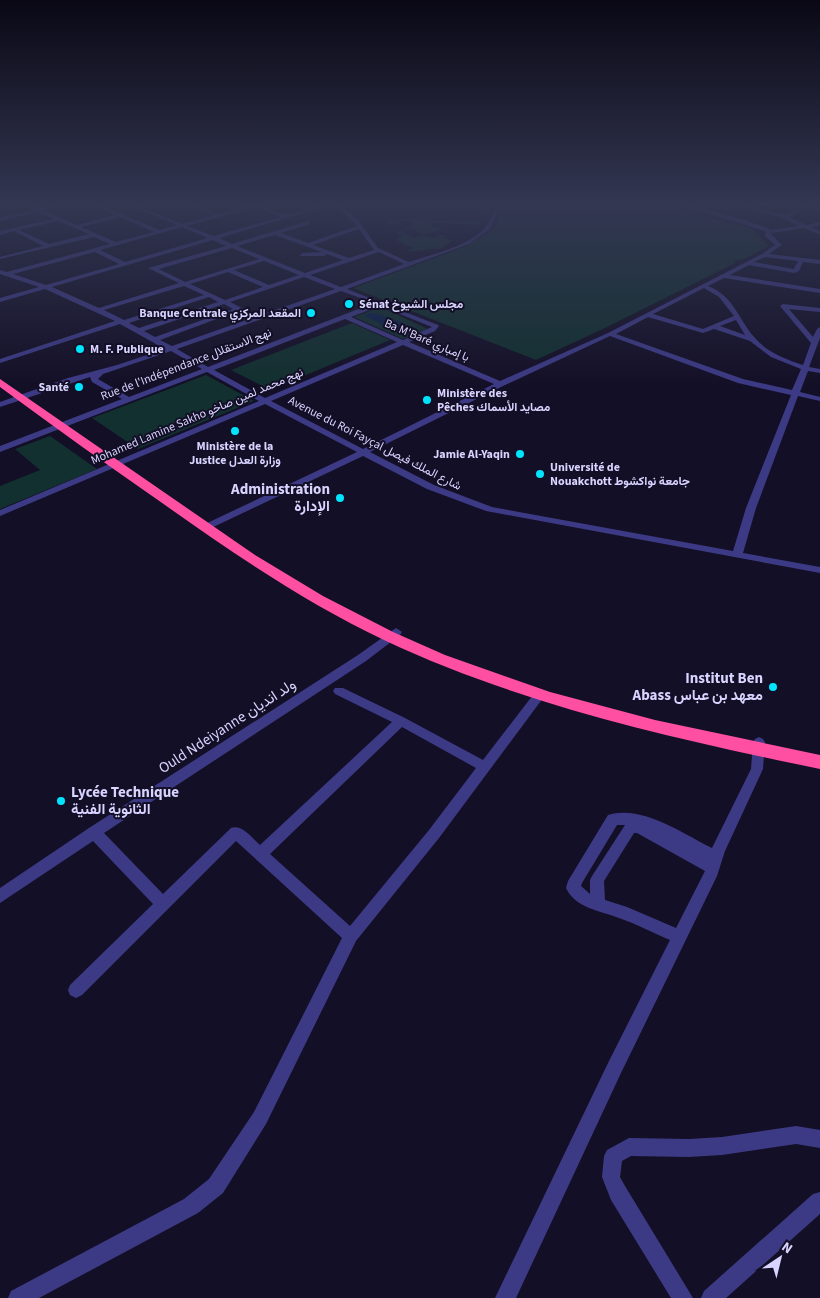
<svg xmlns="http://www.w3.org/2000/svg" width="820" height="1298" font-family="'Source Sans 3',Vazirmatn,sans-serif">
<style>
.green{fill:#12302f}
.water{fill:#0c2248}
.lines{fill:none;stroke-linecap:round;stroke-linejoin:round}
.minor{fill:#3d3a85;fill-rule:evenodd}
.highway{fill:#ff4fa3;fill-rule:evenodd}
.poi-dot{fill:#00e5ff;stroke:#130f26;stroke-width:2}
.labels{text-anchor:middle;stroke-width:4;stroke-linejoin:round;paint-order:stroke}
.far-poi-label{font-size:12px;font-weight:bold;fill:#d9d4ff;stroke:#130f26;text-anchor:start}
.far-street-label{font-size:12px;fill:#d9d4ff;stroke:#130f26}
.poi-label{font-size:15px;font-weight:bold;fill:#d9d4ff;stroke:#130f26;text-anchor:end}
.street-label{font-size:15px;fill:#d9d4ff;stroke:#130f26}
</style>
<rect width="100%" height="100%" fill="#130f26"/>
<path class="green" d="M443 204H492L487 216H466L480 215 486 211H456L470 209V206L484 205 444 206Z
M517 204H657L751 228 769 246 744 259 734 261 735 263 605 328 536 360 353 288 464 247 490 231 497 224 499 210Z
M432 215 435 217 432 218 434 221H449L455 218V222L479 221 482 225 433 223 430 226 443 229 424 235 412 229 401 231 413 238 422 235 432 238 441 235 445 236 442 238 453 240 441 249C429 247 419 253 406 251L414 248 404 245 406 244 397 241 398 240 396 239 402 236 397 234V232L413 225 410 223 412 222 401 221 398 224 387 225 386 221 393 219H421L425 216Z
M378 308 385 309 428 329 403 339 354 317Z
M352 323 390 340 270 390 231 370Z
M206 375 254 401 138 449 92 418Z
M50 436 97 469 0 509V486L40 470 15 449Z"/>
<path class="water" d="M369 313C379 313 412 324 415 332 405 336 376 322 367 317L366 315Z"/>
<g class="lines">
<path class="minor" d="M23 204H29L39 208 67 204 44 210 77 225 115 215 89 204H96L160 230 177 225 127 204H133L182 224 214 215 187 204H193L219 214 250 205 249 204H262L260 206 287 215 326 204H334L219 238 232 244 308 221 310 224 281 233 308 243 357 226 334 204H340L358 220 378 248 409 262C433 254 462 248 481 232 493 222 492 204 509 204L498 212 490 229 469 244 347 289 438 325 439 326 435 331 409 342 500 381 608 333 762 254 775 245 765 236V231L677 204H684L742 219 772 230 799 226 783 218 733 204H741L784 215 806 204H811L789 217 806 225 820 222V226L811 227 820 231V235L805 228 770 233 782 245 769 254 820 260V264L803 262 799 271 794 273 749 265 730 275 820 289V293L724 278 708 286C734 296 738 319 755 338 767 352 785 359 803 365L811 343 780 306 783 304 820 308V312L789 309 813 337 817 329 820 327V338L809 367 820 369V373L808 371 800 392 820 397V401L798 396 756 508 743 553 820 567V573L486 511 427 489 363 456 207 530H201V526L357 452 265 404 0 516V510L259 401 207 372 0 452V446L122 399 92 382 90 377 0 407V402L68 378 117 365 165 349 120 324 0 363V359L115 321 45 289 0 302V298L39 287 0 274V270L7 272 110 244 94 237 0 259V257L43 246 14 231 0 235V231L53 219 38 212 0 221V217L34 210ZM255 207 281 217 214 236 187 226ZM120 217 154 232 116 242 81 227ZM58 221 89 234 49 244 19 230ZM182 227 208 238 125 262 100 250ZM359 229 374 250 349 258 313 245ZM275 235 322 252 302 253 300 256H324L327 254 343 260 305 273 237 246ZM213 240 226 246 148 268 179 283 99 308 52 287ZM232 248 259 259 185 282 159 269ZM95 252 119 264 46 285 13 274ZM379 252 404 264 341 287 310 275ZM765 257 798 261 794 269 754 262ZM264 261 299 275 269 285 234 270ZM228 272 263 287 225 300 190 284ZM304 277 335 289 258 316 230 302ZM184 286 204 295 124 320 104 310ZM704 288 719 297 734 316 703 329 653 314ZM341 291 374 303 208 367 177 349ZM209 297 218 302 139 328 129 323ZM224 304 233 309 155 337 144 331ZM380 306 432 327 403 340 351 317ZM238 311 252 318 172 346 160 340ZM648 317 703 333 714 329 750 341 771 357 801 369 792 390 743 379 616 334ZM345 319 397 342 265 398 214 370ZM736 320 745 335 720 326ZM610 336 738 383 791 395 746 508 733 551 492 507 434 485 370 452 503 386ZM403 345 494 384 363 449 271 401ZM171 351 202 369 129 397 98 379 103 374Z
M396 628 402 632 400 635 366 661 104 833 163 894 231 828C242 824 252 838 260 845L392 722 335 694 333 691 335 688H343L405 718 483 760 536 691H544L546 694 439 838 356 941 266 1124 223 1193 198 1213 39 1298H8L11 1291 184 1199 209 1179 254 1112 342 938 236 841 82 995 76 998 70 995 68 990 70 985 153 904 93 841 0 903V888L89 828 358 655ZM402 727 476 768 429 830 350 926 270 854Z
M759 737 763 739 765 742 763 769 725 851 717 876 621 1073 516 1298H495L609 1061 670 940C653 933 637 924 619 918 601 911 575 908 566 888L568 881 608 815C641 804 684 834 712 848L751 769 753 742 755 739ZM617 825H625L592 876 590 880V894L581 886 582 883ZM634 833H637L705 871 676 928 627 907 605 900 604 881Z
M796 1126 820 1130V1148L796 1144 722 1155 689 1157 631 1156 622 1161 620 1177 625 1186 693 1298H671L611 1200 602 1177 604 1156 607 1150 629 1138 689 1139 722 1137Z
M820 1192V1214L726 1298H701L704 1291 813 1194Z"/>
<path class="highway" d="M0 379 255 555 323 596 393 632 445 655 550 692 655 720 820 755V769C671 738 522 705 384 640 306 603 234 554 165 505 109 466 54 427 0 387Z"/>
</g>
<linearGradient id="sky" x2="0" y2="1"><stop stop-color="#0a0815"/><stop offset="0.53" stop-color="#333752"/><stop offset="1" stop-color="#333752" stop-opacity="0"/></linearGradient>
<rect width="820" height="386" fill="url(#sky)"/>
<g class="poi-dot">
<circle cx="349" cy="304" r="5"/>
<circle cx="311" cy="313" r="5"/>
<circle cx="80" cy="349" r="5"/>
<circle cx="79" cy="387" r="5"/>
<circle cx="427" cy="400" r="5"/>
<circle cx="235" cy="431" r="5"/>
<circle cx="520" cy="454" r="5"/>
<circle cx="540" cy="474" r="5"/>
<circle cx="340" cy="498" r="5"/>
<circle cx="773" cy="687" r="5"/>
<circle cx="61" cy="801" r="5"/>
</g>
<g class="labels">
<g class="far-poi-label">
<text x="359" y="308">Sénat مجلس الشيوخ</text>
<text x="301" y="317" text-anchor="end">Banque Centrale المقعد المركزي</text>
<text x="90" y="353">M. F. Publique</text>
<text x="69" y="391" text-anchor="end">Santé</text>
<text x="437" y="397">Ministère des<tspan x="437" dy="14">Pêches مصايد الأسماك</tspan></text>
<text x="235" y="450" text-anchor="middle">Ministère de la<tspan x="235" dy="14">Justice وزارة العدل</tspan></text>
<text x="510" y="458" text-anchor="end">Jamie Al-Yaqin</text>
<text x="550" y="471">Université de<tspan x="550" dy="14">Nouakchott جامعة نواكشوط</tspan></text>
</g>
<g class="far-street-label">
<text transform="translate(427 340) rotate(23)" y="4">Ba M'Baré با إمباري</text>
<text transform="translate(186 364) rotate(-21)" y="4">Rue de l'Indépendance نهج الاستقلال</text>
<text transform="translate(197 416) rotate(-23)" y="4">Mohamed Lamine Sakho نهج محمد لمين صاخو</text>
<text transform="translate(375 443) rotate(27)" y="4">Avenue du Roi Fayçal شارع الملك فيصل</text>
</g>
<g class="poi-label">
<text x="330" y="494">Administration<tspan x="330" dy="17">الإدارة</tspan></text>
<text x="763" y="683">Institut Ben<tspan x="763" dy="17">Abass معهد بن عباس</tspan></text>
<text x="71" y="797" text-anchor="start">Lycée Technique<tspan x="71" dy="17">الثانوية الفنية</tspan></text>
</g>
<g class="street-label">
<text transform="translate(227 726) rotate(-33)" y="5">Ould Ndeiyanne ولد انديان</text>
</g>
</g>
<g transform="translate(780 1258) rotate(35)" stroke="#130f26" stroke-width="4" paint-order="stroke">
<path d="M0-4L9 19L0 12L-9 19Z" fill="#d9d4ff"/>
<text y="-8" font-size="14" font-weight="bold" text-anchor="middle" fill="#d9d4ff">N</text>
</g>
</svg>
